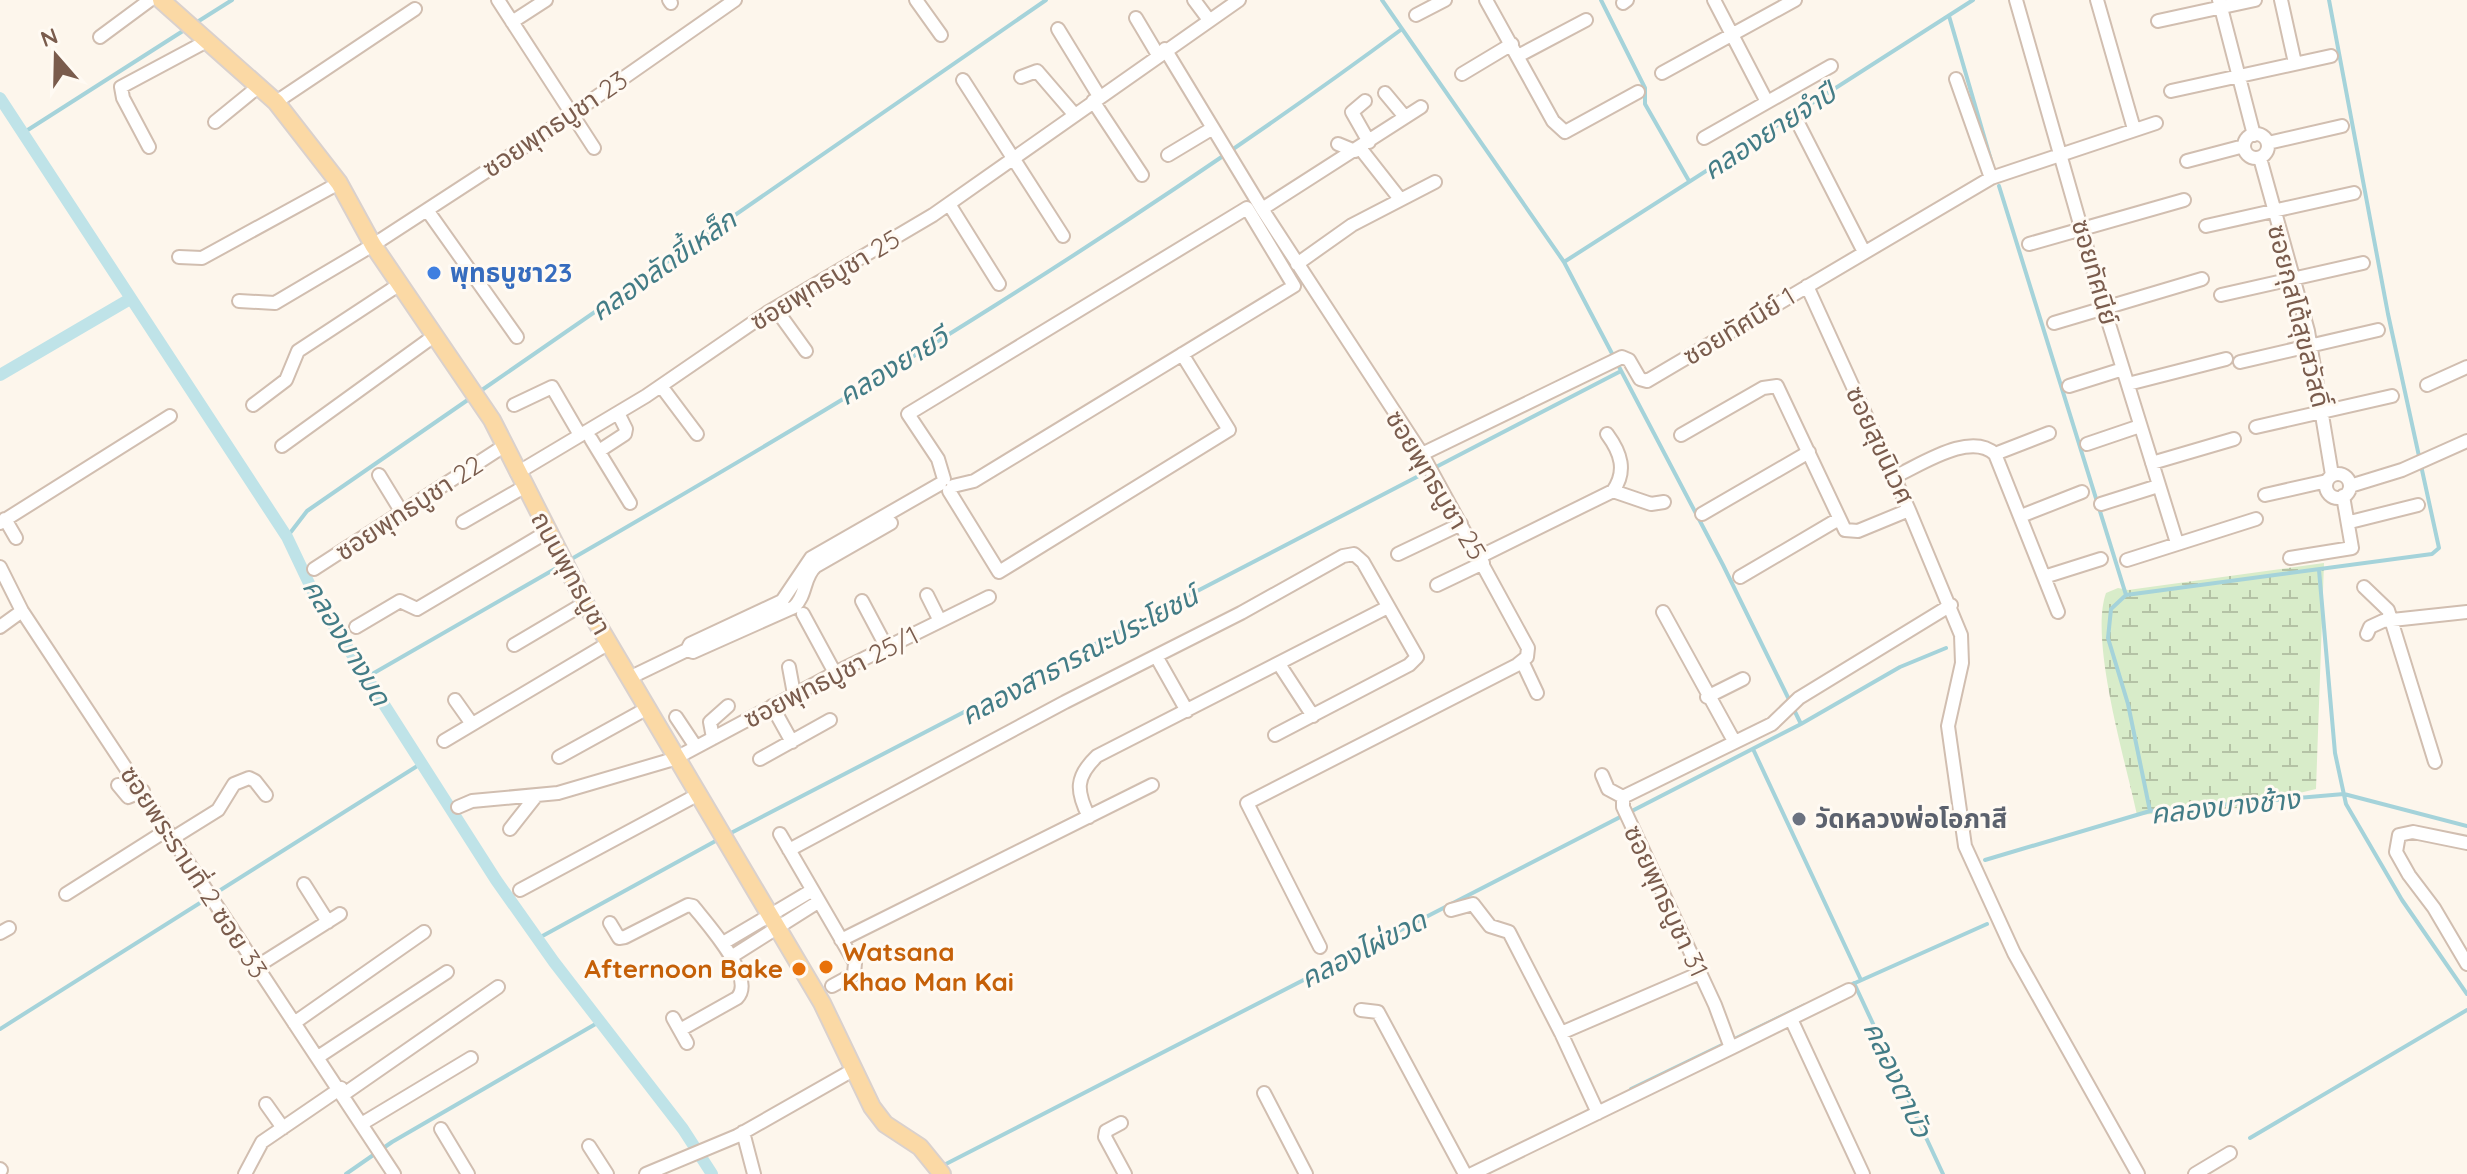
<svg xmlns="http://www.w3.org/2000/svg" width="2467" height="1174" font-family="Quicksand,'Noto Sans Thai',sans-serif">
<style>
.wetland{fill:url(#wetland-marsh)}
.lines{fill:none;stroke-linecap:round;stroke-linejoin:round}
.stream{stroke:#a5d3da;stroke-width:4}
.canal{stroke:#bfe3e8;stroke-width:12}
.minor-casing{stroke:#d1beb0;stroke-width:16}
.major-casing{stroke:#dad1cd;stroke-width:20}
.minor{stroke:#fff;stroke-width:12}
.major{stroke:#fbd9a5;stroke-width:16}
.shop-dot{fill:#3f7fe0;stroke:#fffaf3;stroke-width:3}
.worship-dot{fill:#6b7280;stroke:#fffaf3;stroke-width:3}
.food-dot{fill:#e8710a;stroke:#fffaf3;stroke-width:3}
.labels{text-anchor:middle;stroke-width:6;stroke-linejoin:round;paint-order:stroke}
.street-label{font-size:26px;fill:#7a5c4d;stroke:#fffaf3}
.shop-label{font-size:26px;font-weight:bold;fill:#366cbe;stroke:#fffaf3;text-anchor:start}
.worship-label{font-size:26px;font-weight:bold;fill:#5b616d;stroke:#fffaf3;text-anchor:start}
.food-label{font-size:26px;font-weight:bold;fill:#c56008;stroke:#fffaf3;text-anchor:start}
.water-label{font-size:28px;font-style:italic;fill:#437c86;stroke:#fffaf3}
</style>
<defs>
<pattern id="wetland-marsh" width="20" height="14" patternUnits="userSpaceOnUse" patternTransform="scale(2)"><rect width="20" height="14" fill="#d8ecc9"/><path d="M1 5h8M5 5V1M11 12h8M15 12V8" fill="none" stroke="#b4c2a5"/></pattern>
</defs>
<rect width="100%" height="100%" fill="#fdf6ec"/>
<path class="wetland" d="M2324 563 2316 789 2238 808 2137 815C2126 763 2089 640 2106 593L2118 588 2128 590Z"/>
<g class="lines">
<path class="stream" d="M1382 0 1564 262 1723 565 1801 724
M1601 0 1645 88V104L1689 181
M1949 16 1993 167
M194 24 232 0
M0 101 1 100
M23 133 186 29
M1999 186 2126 595 2111 609 2108 638 2128 704 2150 811
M1564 262 1973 0
M479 392 1046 0
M287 537 307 511 472 397
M568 561C853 397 1137 225 1402 29
M2319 570 2335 753 2346 804 2402 900 2467 994
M2126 595 2432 554 2439 548 2388 314 2329 0
M367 677 560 566
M1753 749 1861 980
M729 834 1621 371
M1985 860 2150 811 2344 794 2467 826
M537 939 721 838
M1854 983 1943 1174
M1846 987 1987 924
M0 1029 422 763
M1631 1089 1805 1005
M2250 1138 2467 1010
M942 1166 1801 724 1900 667 1946 648
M346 1174 392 1142 599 1022"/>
<path class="canal" d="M0 98 287 537 316 598 496 880 554 962 683 1129 712 1174
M0 375 130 299"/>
<defs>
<path id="minor" d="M498 0 594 148
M669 0 671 3
M916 0 941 35
M1194 0 1209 20
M1486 0 1553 121 1565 132 1638 92
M1714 0 1767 102
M2016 0 2104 308 2177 543
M2097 0 2134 129
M2219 0 2254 135
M2281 0 2295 63
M1623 3 1627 0
M1416 15 1445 0
M1136 18 1158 55
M2158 21 2255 0
M512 22 546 0
M1058 29 1099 96
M100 37 150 0
M1165 49 1262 209 1422 454 1528 648 1527 657 1517 665 1247 803 1320 947
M1518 56 1586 20
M1662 73 1795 0
M1462 74 1512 44
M1021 77 1037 71 1074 114
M1956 79 1991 178
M963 80 1063 236
M2171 91 2331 56
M1385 93 1405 117
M1093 101 1142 175
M1365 101 1352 112 1369 142
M276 102 415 9
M215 122 258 87
M1799 125 1863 250
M2244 146a12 12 0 1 1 24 0a12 12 0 1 1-24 0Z
M1704 138 1831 66
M2268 143 2342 126
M1338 144 1355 151
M149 147 123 98 121 87 207 41
M1360 148 1400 199
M1168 155 1213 128
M2260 158 2308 331 2332 475
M2187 161 2244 146
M949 204 999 284
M1262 209 1421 107
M427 210 517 337
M2206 226 2354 193
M2029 244 2184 200
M179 257 202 258 339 183
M1297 264 1352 225 1435 182
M1807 286 1909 510 1961 635 1962 663 1948 726 1965 846 2014 953 2138 1174
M2221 295 2363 263
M239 301 275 303 373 245 539 137 735 0
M775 308 806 351
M2054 323 2202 279
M2240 362 2378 330
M2128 384 2226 359
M2427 385 2467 367
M661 386 697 434
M2069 386 2123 369
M253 405 286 380 298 351 400 284
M514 405 552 387 580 435
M2256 427 2392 396
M1607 434C1621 453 1627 471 1613 491
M1681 435 1763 388 1777 386 1845 530 1858 531 1909 510
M591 439 630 503
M2087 444 2140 426
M282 446 434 336
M599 451 625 434 626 429 618 413
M1422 454 1622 357 1629 360 1640 379 1647 381 1991 178 2156 123
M1995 454 2049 433
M2152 463 2234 439
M517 473 646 396 767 313 933 215 1239 0
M2326 486a12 12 0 1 1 24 0a12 12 0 1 1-24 0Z
M379 475 401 511
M1894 477C1921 465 1970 431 1995 454L2058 612
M944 479 938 459 908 414 1247 208 1294 286 974 481 953 486
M2350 486 2402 470 2467 441
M949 491 999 572 1229 430 1182 354
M2265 495 2327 481
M2101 504 2158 486
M1702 514 1809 452
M2021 516 2082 492
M5 519 16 538
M463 522 524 487
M2350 522 2418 505
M0 523 170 416
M1398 554 1461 524
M1479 557 1613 491 1651 504 1664 502
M2290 558 2352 548 2343 496
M2127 560 2256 519
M0 567 22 611 394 1174
M314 569 504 446
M1740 577 1837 520
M2044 577 2101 559
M1437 585 1483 563
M2364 587 2388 610 2435 762
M927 595 940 621
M862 601 887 648
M1663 612 1734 741
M803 614 835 673
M0 627 22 611
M356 627 400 601 417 609 547 532
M2367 634 2370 627 2383 621 2467 612
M514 645 585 603
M687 650 693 652 794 607C807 595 803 577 816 566L891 523
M1156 656 1187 711
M1522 661 1537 693
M1279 664 1313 716
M789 667 794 694
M629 678 687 650 690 644 782 601 811 558 940 484
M1707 697 1743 679
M455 700 472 724
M772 706 792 742
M676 717 696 747
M713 738 710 722 728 706
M444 741 609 643
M559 757 646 709
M760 759 830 720
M1602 775 1608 789 1623 797
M118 785 128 797 143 791
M458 807 472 801 558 793 674 759 835 673 989 597
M1089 817C1076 791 1075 777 1097 756L1388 607
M510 829 536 796
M780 834 855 963 854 974 832 986
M173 838 218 810 234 784 249 778 255 781 266 795
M2467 843 2413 832 2399 835 2396 852 2409 875 2434 908 2467 964
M789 850 1065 702 1241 613 1343 556 1354 554 1363 562 1417 657 1409 665 1275 735
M304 884 328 922
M520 890 697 795
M66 894 167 830
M1451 910 1473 904 1490 926 1509 932 1561 1033
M610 923 619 938 625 937 688 905 693 906C707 924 757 978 737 998L680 1030
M0 933 9 928
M841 940 1152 785
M723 943 811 891
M731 957 818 902
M256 967 340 914
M1361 1010 1378 1012 1465 1174
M673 1018 687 1043
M1791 1019 1863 1174
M294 1023 424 932
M1731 1048 1849 990
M318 1057 447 972
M1264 1093 1306 1174
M344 1094 498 987
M266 1104 283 1128
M1598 1113 1561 1033 1700 973
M363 1123 471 1058
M1121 1123 1106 1131 1105 1137 1125 1174
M441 1129 468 1174
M743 1132 754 1174
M589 1146 607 1174
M0 1169 1 1170
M245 1174 262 1142 341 1088
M646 1174 737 1136 853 1070
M1472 1174 1731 1048 1715 1005 1623 807V797L1772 724 1799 698 1951 605
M2195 1174 2230 1153"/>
<path id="major" d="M161 0 276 102 339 183 373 245 492 420 585 603 822 1003 872 1107 885 1124 920 1147 942 1174"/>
</defs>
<use href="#minor" class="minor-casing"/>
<use href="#major" class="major-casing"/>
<use href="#minor" class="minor"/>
<use href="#major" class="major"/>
</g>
<circle class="shop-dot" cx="434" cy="273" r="8"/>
<circle class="worship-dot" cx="1799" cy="819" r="8"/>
<g class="food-dot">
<circle cx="826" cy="967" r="8"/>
<circle cx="799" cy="969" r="8"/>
</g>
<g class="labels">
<g class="street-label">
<text transform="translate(555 124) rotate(-34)" y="9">ซอยพุทธบูชา 23</text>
<text transform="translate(2095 272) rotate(74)" y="9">ซอยทัศนีย์</text>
<text transform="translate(825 280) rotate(-31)" y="9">ซอยพุทธบูชา 25</text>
<text transform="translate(2299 316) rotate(76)" y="9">ซอยกุสโต้สุขสวัสดิ์</text>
<text transform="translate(1739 326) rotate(-31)" y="9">ซอยทัศนีย์ 1</text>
<text transform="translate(1880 445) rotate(65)" y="9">ซอยสุขนิเวศ</text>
<text transform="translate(1436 485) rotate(59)" y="9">ซอยพุทธบูชา 25</text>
<text transform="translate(409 508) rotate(-33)" y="9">ซอยพุทธบูชา 22</text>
<text transform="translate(571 573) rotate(61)" y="9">ถนนพุทธบูชา</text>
<text transform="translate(831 677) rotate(-27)" y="9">ซอยพุทธบูชา 25/1</text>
<text transform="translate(194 872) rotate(57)" y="9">ซอยพระรามที่ 2 ซอย 33</text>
<text transform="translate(1666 901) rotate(65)" y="9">ซอยพุทธบูชา 31</text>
</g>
<g class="shop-label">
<text x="450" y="282">พุทธบูชา23</text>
</g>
<g class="worship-label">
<text x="1815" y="828">วัดหลวงพ่อโอภาสี</text>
</g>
<g class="food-label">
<text x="842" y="961">Watsana<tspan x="842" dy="30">Khao Man Kai</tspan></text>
<text x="783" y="978" text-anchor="end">Afternoon Bake</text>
</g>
<g class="water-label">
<text transform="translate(1769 131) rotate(-33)" y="10">คลองยายจำปี</text>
<text transform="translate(663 265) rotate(-35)" y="10">คลองลัดขี้เหล็ก</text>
<text transform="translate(893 366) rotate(-31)" y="10">คลองยายวี</text>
<text transform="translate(347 642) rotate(59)" y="10">คลองบางมด</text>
<text transform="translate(1079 655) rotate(-28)" y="10">คลองสาธารณะประโยชน์</text>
<text transform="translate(2225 806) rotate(-6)" y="10">คลองบางช้าง</text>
<text transform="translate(1363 949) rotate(-27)" y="10">คลองไผ่ขวด</text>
<text transform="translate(1898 1079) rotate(65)" y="10">คลองตาบัว</text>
</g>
</g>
<g transform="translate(56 56) rotate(340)" stroke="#fffaf3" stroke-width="6" paint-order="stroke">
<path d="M0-6L14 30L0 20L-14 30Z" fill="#7a5c4d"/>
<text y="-12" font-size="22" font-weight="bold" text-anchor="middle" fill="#7a5c4d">N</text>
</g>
</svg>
